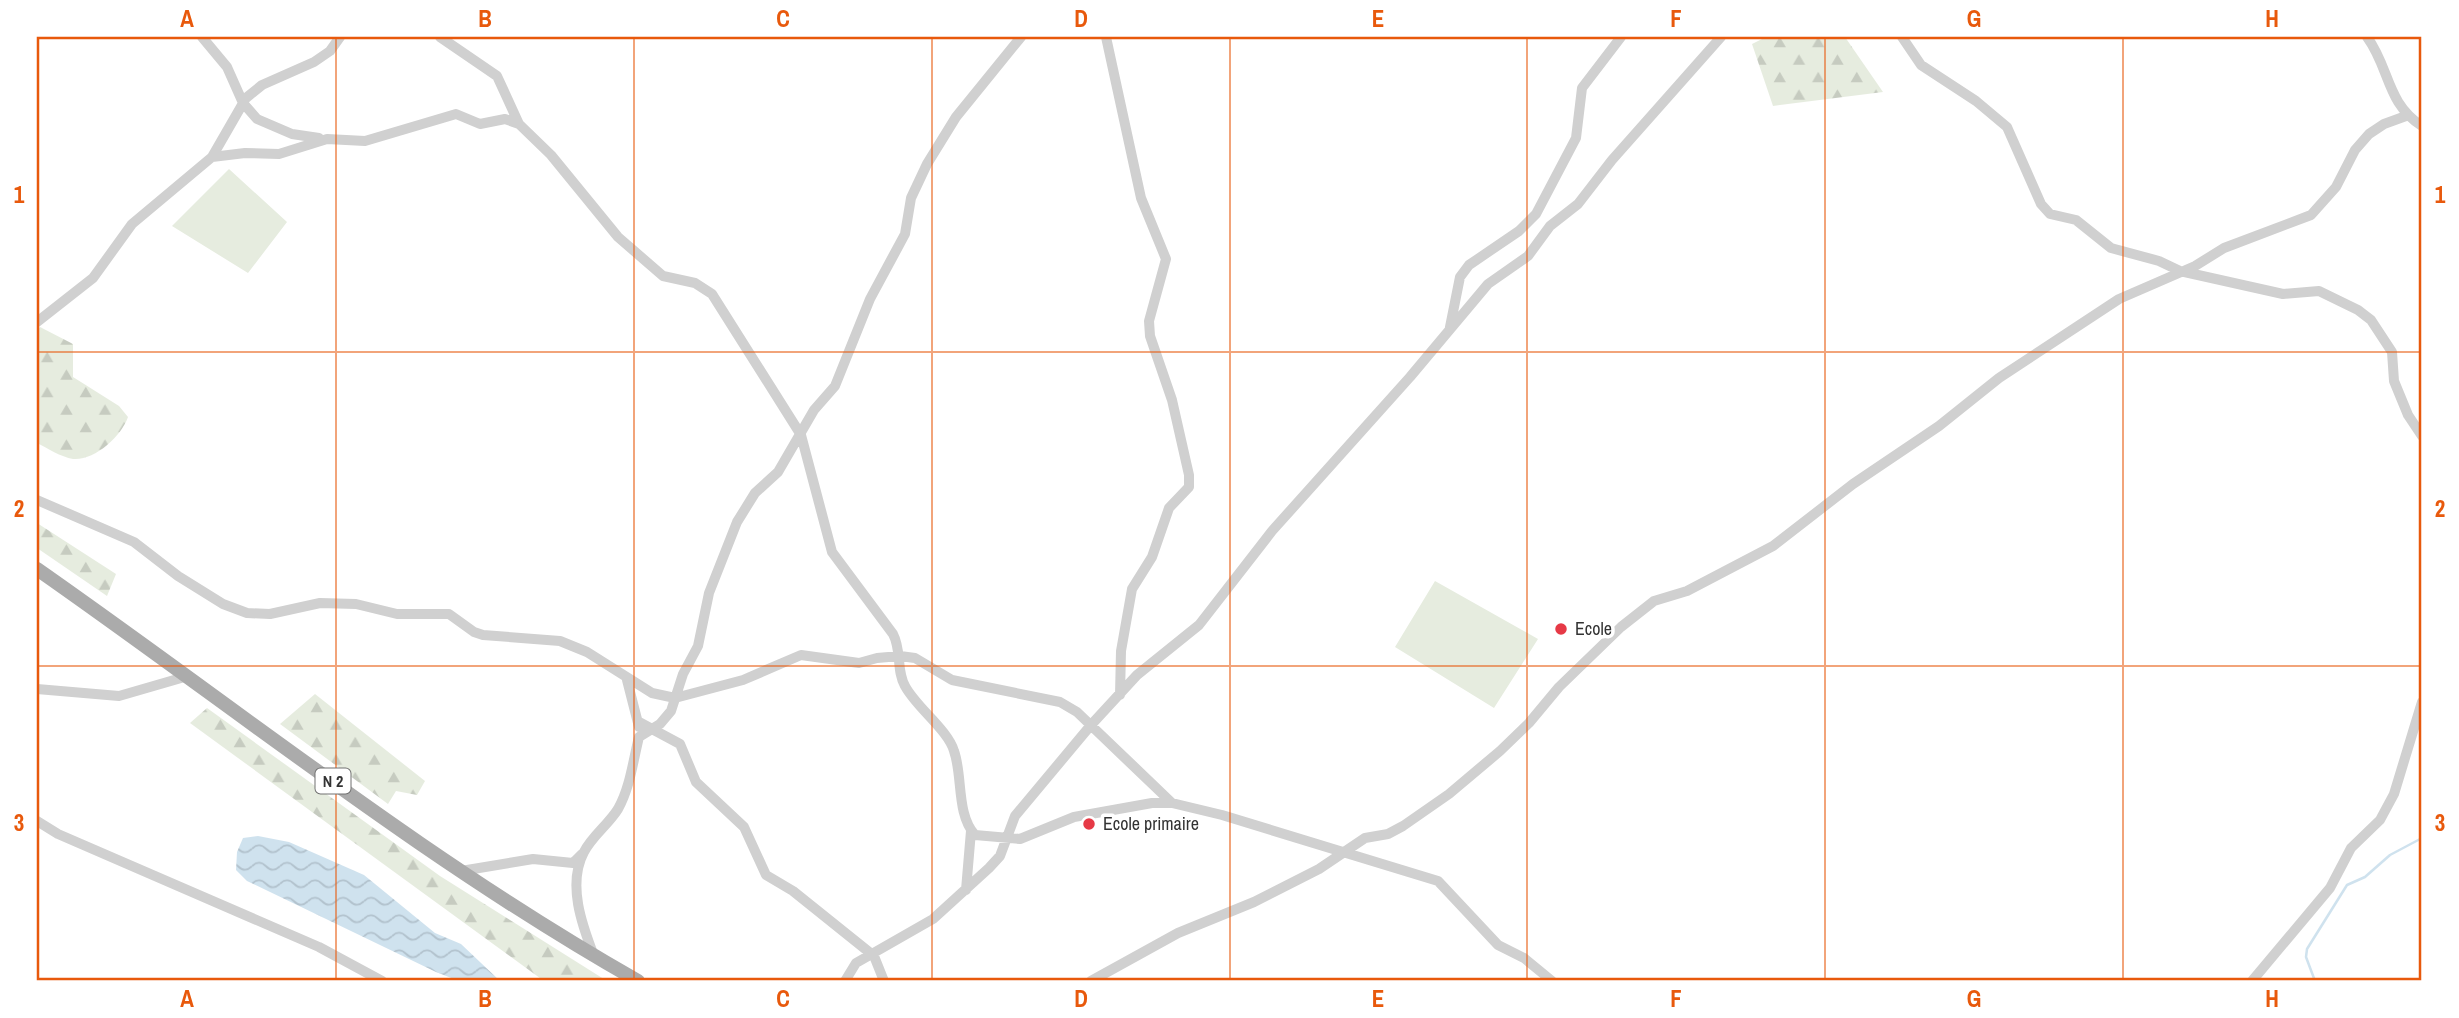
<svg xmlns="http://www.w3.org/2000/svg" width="2459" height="1018" font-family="'Archivo Narrow',sans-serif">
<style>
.green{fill:#e6ecdf}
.forest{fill:url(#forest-firs)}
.water{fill:url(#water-waves)}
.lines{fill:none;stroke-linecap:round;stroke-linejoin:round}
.stream{stroke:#cfe2ee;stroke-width:2.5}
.minor{stroke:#d0d0d0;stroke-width:10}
.major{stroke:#ababab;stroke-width:14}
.grid{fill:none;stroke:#e8590c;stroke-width:2;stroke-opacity:0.55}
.poi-dot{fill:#e63946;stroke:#fff;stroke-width:2.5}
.labels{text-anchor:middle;stroke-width:7;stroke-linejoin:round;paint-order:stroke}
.shield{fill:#fff;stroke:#707070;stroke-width:2}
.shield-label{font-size:16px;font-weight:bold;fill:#333}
.poi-label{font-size:18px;fill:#333;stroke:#fff;text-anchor:start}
.neatline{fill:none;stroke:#e8590c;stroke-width:2.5}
.grid-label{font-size:23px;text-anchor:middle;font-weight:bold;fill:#e8590c}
</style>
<defs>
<pattern id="forest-firs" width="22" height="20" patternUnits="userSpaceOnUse" patternTransform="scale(1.75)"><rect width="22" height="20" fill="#e6ecdf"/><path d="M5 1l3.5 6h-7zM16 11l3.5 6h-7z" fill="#c6cbc0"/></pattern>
<pattern id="water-waves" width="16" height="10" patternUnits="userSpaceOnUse" patternTransform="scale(1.75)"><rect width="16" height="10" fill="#cfe2ee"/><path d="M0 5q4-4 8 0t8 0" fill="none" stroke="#b2c2cd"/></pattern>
</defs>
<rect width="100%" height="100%" fill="#fff"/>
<path class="green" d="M229 169 287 222 248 273 172 226Z
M1435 581 1538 639 1494 708 1395 647Z"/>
<path class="forest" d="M1766 37H1845L1883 92 1773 106 1752 44Z
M40 327 73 344V377L119 406 128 417C121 437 94 461 73 459 61 457 47 448 37 443V330Z
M37 523 116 574 107 596 37 548Z
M315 694 425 781 417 795 396 791 388 804 280 724Z
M207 708 440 876 607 981H544L190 723Z"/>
<path class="water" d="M258 836 289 842 364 875 435 933 461 944 500 981H459L436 972 247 881 236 870 237 852 243 838Z"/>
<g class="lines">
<path class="stream" d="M2315 981 2306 957 2307 949 2347 885 2365 877 2390 855 2422 838"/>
<path class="minor" d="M202 37 227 67 243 103 257 119 292 134 319 138
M440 37 497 76 519 124 551 155 618 237 663 276 695 283 712 294 801 435 832 552 893 634C902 651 896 670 905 686 916 707 948 730 954 751 963 776 956 814 975 835L1020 839 1074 817 1152 803H1172L1222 815 1438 881 1498 945 1524 958 1552 981
M1106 37 1141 198 1166 259 1149 321 1150 336 1172 400 1189 475V487L1169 508 1152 557 1132 589 1121 651 1120 695
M1902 37 1921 65 1976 101 2007 127 2041 204 2050 214 2076 220 2111 248 2159 261 2180 271 2283 294 2319 291 2358 310 2371 320 2392 352 2394 381 2408 415 2422 436
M2367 37C2390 68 2386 103 2422 126
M212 157 245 153 279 154 327 139 365 141 456 114 480 124 505 119 519 124
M37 322 93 278 132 224 212 157 246 98 262 85 314 62 330 51 340 37
M1450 327 1460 277 1469 265 1519 231 1536 214 1576 138 1582 88 1621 37
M37 500 134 542 178 576 223 604 247 613 270 614 320 603 356 604 397 614H449L474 632 483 635 560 641 587 652 652 693 675 698 743 680 801 655 859 663 877 658 900 656 915 658 952 680 1060 702 1077 712 1172 803
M627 680 639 727
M37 689 119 696 188 676
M639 722 680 744 696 782 744 827 766 875 793 891 874 956 884 981
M37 821 58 834 319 947 382 981
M461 871 533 859 573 863 582 854
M966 890 971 831
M594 956C582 925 567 884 584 852 592 836 608 825 618 809 630 788 633 761 639 737L660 724 671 711 683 674 698 646 709 593 737 522 755 493 778 472 814 410 835 386 870 299 905 234 911 198 927 164 956 117 1021 37
M845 981 856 963 933 919 989 868 1000 856 1015 816 1091 725 1137 675 1199 625 1272 531 1410 377 1488 284 1528 256 1550 226 1578 204 1612 160 1721 37
M1091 981 1178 933 1254 902 1319 869 1365 838 1388 834 1403 826 1449 794 1500 751 1529 723 1559 687 1621 627 1654 601 1687 591 1773 546 1853 484 1939 426 1999 378 2119 299 2195 266 2224 248 2311 215 2336 187 2355 150 2369 134 2384 124 2406 116
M2252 981 2330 888 2351 848 2380 820 2394 794 2422 702"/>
<path class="major" d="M37 569C236 708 426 861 638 981"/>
</g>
<path class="grid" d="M336 37V981M634 37V981M932 37V981M1230 37V981M1527 37V981M1825 37V981M2123 37V981M37 352H2422M37 666H2422"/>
<g class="poi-dot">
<circle cx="1561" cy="629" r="7"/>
<circle cx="1089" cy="824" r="7"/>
</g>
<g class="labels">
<rect class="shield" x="315.5" y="768.5" width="35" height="25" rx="5"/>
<g class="shield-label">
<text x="333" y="787">N 2</text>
</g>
<g class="poi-label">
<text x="1575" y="635">Ecole</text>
<text x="1103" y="830">Ecole primaire</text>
</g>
</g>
<rect width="2459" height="1018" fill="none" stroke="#ffffff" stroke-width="77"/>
<rect x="38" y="38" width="2382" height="941" class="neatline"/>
<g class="grid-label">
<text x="187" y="27">A</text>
<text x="485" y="27">B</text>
<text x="783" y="27">C</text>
<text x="1081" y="27">D</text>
<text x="1378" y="27">E</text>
<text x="1676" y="27">F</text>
<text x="1974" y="27">G</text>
<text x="2272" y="27">H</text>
<text x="19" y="203">1</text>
<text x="2440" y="203">1</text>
<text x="19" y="517">2</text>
<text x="2440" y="517">2</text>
<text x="19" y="831">3</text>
<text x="2440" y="831">3</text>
<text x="187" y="1007">A</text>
<text x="485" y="1007">B</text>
<text x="783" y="1007">C</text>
<text x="1081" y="1007">D</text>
<text x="1378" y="1007">E</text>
<text x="1676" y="1007">F</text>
<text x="1974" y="1007">G</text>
<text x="2272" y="1007">H</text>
</g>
</svg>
